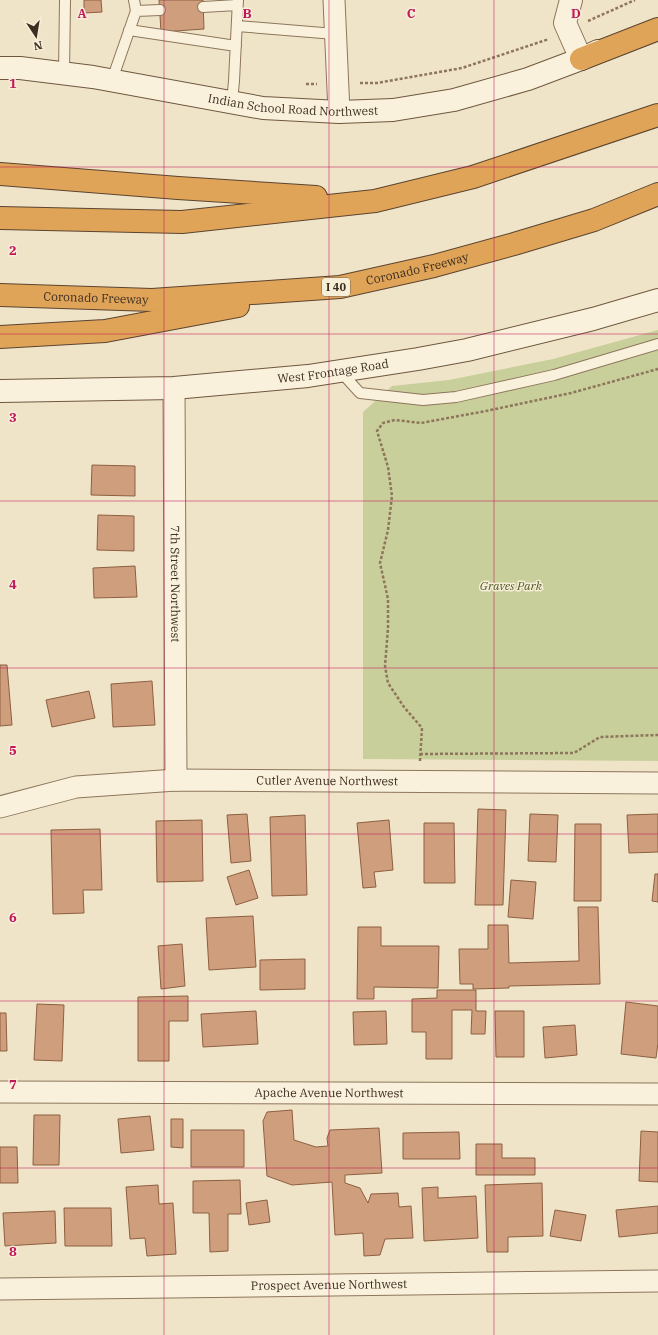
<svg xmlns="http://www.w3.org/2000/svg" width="658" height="1335" font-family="'IBM Plex Serif',serif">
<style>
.green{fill:#c9cf9b}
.building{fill:#cf9f7d;stroke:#8d5f41}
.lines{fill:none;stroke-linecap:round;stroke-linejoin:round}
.service-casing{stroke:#8d765c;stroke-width:12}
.minor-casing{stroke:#8d765c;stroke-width:23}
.tertiary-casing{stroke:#8d765c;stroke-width:24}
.secondary-casing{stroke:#6f573f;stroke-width:24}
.motorway-casing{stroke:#5b4430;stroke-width:24}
.path{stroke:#8d765c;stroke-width:2.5;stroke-dasharray:3 2;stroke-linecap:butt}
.service{stroke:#faf1dc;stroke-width:10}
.minor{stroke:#faf1dc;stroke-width:21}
.tertiary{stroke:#faf1dc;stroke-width:22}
.secondary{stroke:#faf1dc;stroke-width:22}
.motorway{stroke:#e0a458;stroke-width:22}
.grid{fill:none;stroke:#c2185b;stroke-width:1;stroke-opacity:0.55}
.labels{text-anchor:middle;stroke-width:3;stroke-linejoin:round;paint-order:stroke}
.shield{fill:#f7eed8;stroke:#756857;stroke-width:1}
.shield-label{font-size:11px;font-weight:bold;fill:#3d2e20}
.street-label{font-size:12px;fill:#3d2e20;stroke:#f7eed8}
.park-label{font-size:12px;font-style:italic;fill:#4d5a26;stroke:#f7eed8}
.grid-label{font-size:13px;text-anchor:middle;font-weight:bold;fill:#c2185b;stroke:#f7eed8;stroke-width:3;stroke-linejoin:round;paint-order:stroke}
</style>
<rect width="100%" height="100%" fill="#f0e4c8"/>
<path class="green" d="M658 330V761L363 759V412L392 386 449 380 553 359Z"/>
<path class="building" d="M84 0H101L102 12 84 13Z
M159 0H203L204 29 161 32Z
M92 465 135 466V496L91 495Z
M98 515 134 516V551L97 550Z
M135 566 137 597 94 598 93 568Z
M0 665H7L12 725 0 726Z
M152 681 155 725 113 727 111 684Z
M89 691 95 718 52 727 46 700Z
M478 809 506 810 503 905H475Z
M247 814 251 861 231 863 227 815Z
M530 814 558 815 556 862 528 861Z
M658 814V852L629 853 627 815Z
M305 815 307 895 272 896 270 817Z
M202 820 203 881 157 882 156 821Z
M389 820 393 870 374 872 376 887 363 888 357 823Z
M424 823H454L455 883H424Z
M575 824H601V901H574Z
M100 829 102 890H83L84 913 53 914 51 830Z
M249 870 258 898 236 905 227 877Z
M655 874H658V902L652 901Z
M511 880 536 882 533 919 508 917Z
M578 907H598L600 984 509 986V988L473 989V984H460L459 949H488V925H508L509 963 579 961Z
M253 916 256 967 209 970 206 918Z
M358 927H381V946H439L438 988 374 987V999H357Z
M182 944 185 986 161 989 158 946Z
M305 959V989L260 990V960Z
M437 990H476V1011H486L485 1034H471L472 1010H452V1059H426V1032H412V999L437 998Z
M188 996V1021H169V1061H138V997Z
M626 1002 658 1006V1043L656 1058 621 1054Z
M37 1004 64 1005 62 1061 34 1060Z
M256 1011 258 1044 203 1047 201 1014Z
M386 1011 387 1044 354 1045 353 1012Z
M495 1011H524V1057H496Z
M0 1013H6L7 1051H0Z
M575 1025 577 1055 545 1058 543 1027Z
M292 1110 294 1140 316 1147 328 1146 327 1138 330 1130 379 1128 382 1173 345 1175V1183L360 1188 368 1203 371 1194 398 1193 399 1207 411 1206 413 1238 385 1239 380 1255 364 1256 363 1233 335 1235 332 1182 292 1185 267 1176 263 1121 267 1112Z
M34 1115H60L59 1165H33Z
M150 1116 154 1150 121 1153 118 1119Z
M171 1119H183V1148L171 1147Z
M191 1130H244V1167H191Z
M641 1131 658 1132V1182L639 1181Z
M459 1132 460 1159H403V1133Z
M476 1144H502V1158H535V1175H476Z
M0 1147H17L18 1183H0Z
M240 1180 241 1214H228V1251L210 1252 209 1213H193V1181Z
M542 1183 543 1236 508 1237V1252H487L485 1185Z
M158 1185 159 1204 173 1203 176 1254 147 1256 145 1238 130 1239 126 1187Z
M438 1187V1198L476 1196 478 1238 424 1241 422 1188Z
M267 1200 270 1222 249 1225 246 1203Z
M658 1206V1233L619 1237 616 1210Z
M64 1208H111L112 1246H65Z
M555 1210 586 1215 581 1241 550 1236Z
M55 1211 56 1243 5 1246 3 1213Z"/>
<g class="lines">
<defs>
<path id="service" d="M203 7 237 5
M136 11 160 10
M237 26 335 34
M129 30 236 46
M64 74 65 0
M112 80 136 11 134 0
M232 102 234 81 238 0
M340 371 360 393 423 400 456 397 554 375 658 344"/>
<g id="minor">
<path d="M334 0 339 112"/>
<path id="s1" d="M174 388 176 780"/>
<path id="s2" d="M0 807 76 787 176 780 658 783"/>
<path id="s3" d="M0 1092 658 1094"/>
<path id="s4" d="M0 1289 658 1281"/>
</g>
<path id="tertiary" d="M571 0 565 23 581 59"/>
<g id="secondary">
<path id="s5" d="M0 68H20L93 77 263 108 339 112 393 110 454 100 528 79 581 59 598 51"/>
<path id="s6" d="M0 391 174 388 308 376 418 359 467 350 593 319 658 300"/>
</g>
<g id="motorway">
<path d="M581 59 658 29"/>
<path d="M0 174 178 188 316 197"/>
<path d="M0 218 182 222 375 201 473 177 658 115"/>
<path id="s7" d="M0 295 152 300 340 287 434 266 514 244 594 220 658 194"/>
<path d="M0 337 105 331 238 306"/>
</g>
</defs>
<use href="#service" class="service-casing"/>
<use href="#minor" class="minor-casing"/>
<use href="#tertiary" class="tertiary-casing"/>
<use href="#secondary" class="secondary-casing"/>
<use href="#motorway" class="motorway-casing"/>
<path class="path" d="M588 21 635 0
M360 83H377L462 68 549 39
M306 84H317
M420 754 574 753 600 737 658 735
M420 761 422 728 404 707 388 683 385 666 388 628V599L380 563 388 530 392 496 388 467 377 431 383 423 395 420 421 423 486 411 571 393 658 369"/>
<use href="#service" class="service"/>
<use href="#minor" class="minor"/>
<use href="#tertiary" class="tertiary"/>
<use href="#secondary" class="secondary"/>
<use href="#motorway" class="motorway"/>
</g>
<path class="grid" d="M164 0V1335M329 0V1335M494 0V1335M0 167H658M0 334H658M0 501H658M0 668H658M0 834H658M0 1001H658M0 1168H658"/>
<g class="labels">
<rect class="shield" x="322" y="278" width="28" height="18" rx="3"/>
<g class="shield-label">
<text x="336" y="291">I 40</text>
</g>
<g class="street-label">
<text dy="4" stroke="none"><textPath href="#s5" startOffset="296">Indian School Road Northwest</textPath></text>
<text dy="4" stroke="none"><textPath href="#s7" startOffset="420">Coronado Freeway</textPath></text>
<text dy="4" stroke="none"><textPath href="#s7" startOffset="96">Coronado Freeway</textPath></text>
<text dy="4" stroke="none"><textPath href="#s6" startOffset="334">West Frontage Road</textPath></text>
<text dy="4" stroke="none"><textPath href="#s1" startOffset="196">7th Street Northwest</textPath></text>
<text dy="4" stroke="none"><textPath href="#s2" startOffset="330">Cutler Avenue Northwest</textPath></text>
<text dy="4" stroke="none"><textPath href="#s3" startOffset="329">Apache Avenue Northwest</textPath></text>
<text dy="4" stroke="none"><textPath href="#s4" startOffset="329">Prospect Avenue Northwest</textPath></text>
</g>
<g class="park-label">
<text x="511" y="590">Graves Park</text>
</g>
</g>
<g class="grid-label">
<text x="82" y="18">A</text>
<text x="247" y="18">B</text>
<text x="411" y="18">C</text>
<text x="576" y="18">D</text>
<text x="13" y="88">1</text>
<text x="13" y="255">2</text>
<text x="13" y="422">3</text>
<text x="13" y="589">4</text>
<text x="13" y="755">5</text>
<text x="13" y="922">6</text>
<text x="13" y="1089">7</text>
<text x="13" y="1256">8</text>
</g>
<g transform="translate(36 36) rotate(168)" stroke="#f7eed8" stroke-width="3" paint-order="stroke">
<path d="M0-3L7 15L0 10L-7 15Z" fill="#3d2e20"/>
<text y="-6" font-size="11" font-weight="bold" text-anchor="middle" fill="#3d2e20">N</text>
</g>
</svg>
